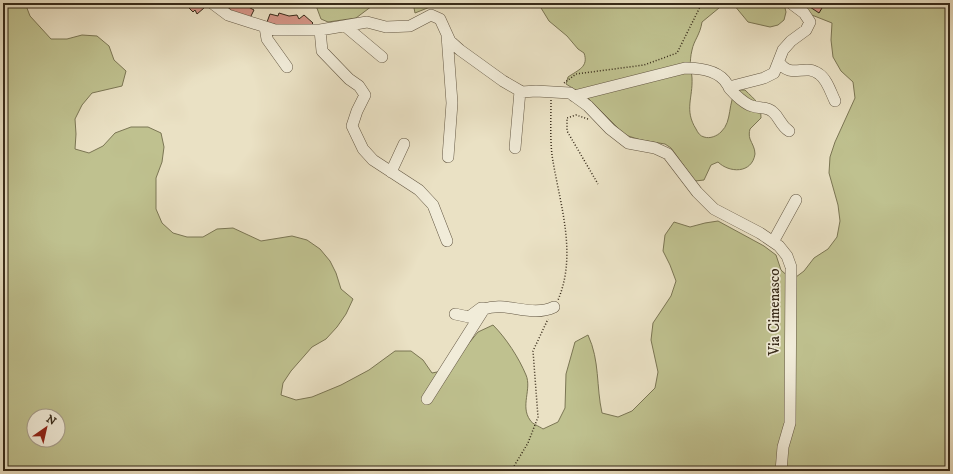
<svg xmlns="http://www.w3.org/2000/svg" width="953" height="474" font-family="'IM FELL DW Pica',serif">
<style>
.green{fill:#bfc18f;stroke:#7b7654;fill-rule:evenodd}
.building{fill:#d59587;stroke:#372a19}
.lines{fill:none;stroke-linecap:round;stroke-linejoin:round}
.minor-casing{stroke:#645844;stroke-width:12}
.path{stroke:#372a19;stroke-width:1.5;stroke-dasharray:1 2;stroke-linecap:butt}
.minor{stroke:#f1ecd9;stroke-width:11}
.labels{text-anchor:middle;stroke-width:3.5;stroke-linejoin:round;paint-order:stroke}
.street-label{font-size:15px;fill:#372a19;stroke:#f1ecd9}
</style>
<rect width="100%" height="100%" fill="#eae1c4"/>
<filter id="stains"><feTurbulence type="fractalNoise" baseFrequency=".005" numOctaves="4"/><feColorMatrix values="0 0 0 0 .2 0 0 0 0 .09 0 0 0 0 .02 0 0 0 .5 -.17"/></filter>
<radialGradient id="worn" r=".72"><stop offset=".6" stop-color="#630" stop-opacity="0"/><stop offset="1" stop-color="#630" stop-opacity=".3"/></radialGradient>
<path class="green" d="M3 3H25L30 16 51 39H67L82 35 97 36 109 46 114 60 126 71 122 86 92 93 82 105 75 119 76 134 75 149 89 153 103 146 115 133 131 127H148L161 133 164 147 162 162 156 178V209L162 223 173 233 187 237H203L217 229 233 228 261 241 292 236 307 240 320 249 330 261 336 273 341 289 353 299 346 314 337 327 326 339 312 347 291 371 283 383 281 395 296 400 312 397 341 385 369 370 395 351H411L423 360 432 373 447 370 478 332 493 325C506 338 519 358 526 375 532 389 520 406 530 420 532 424 539 426 543 429L558 422 565 408 566 374 575 342 588 335C600 361 596 386 602 413L618 417 632 411 655 388 658 372 651 340 653 323 671 296 676 281 670 265 663 251 665 235 674 222 690 227 705 223 718 221 764 246 776 255 781 270 792 280 804 271 814 258 828 249 837 237 840 221 838 205 829 173 830 157 835 142 855 98 853 82 841 71 833 57 831 40 832 23 784 4 786 12 784 20 778 25 770 27 748 22 734 5 730 3H950V471H3ZM34 416H58V440H34Z
M315 3H376L356 18 328 22 321 19Z
M413 3H437L438 7H430L415 13Z
M538 3H725L702 22C700 35 694 40 692 50 689 63 691 66 692 78 693 98 684 110 696 129 698 133 700 136 704 137 710 139 717 136 721 132 733 121 727 102 737 90H745C755 100 761 103 761 118L750 129C749 132 749 136 750 139 752 144 755 148 755 154 752 174 729 173 718 162L711 165 704 180 695 181 671 148 665 144 641 140 625 135 587 97 566 84 568 77C578 70 589 67 584 53L578 49 567 36 549 21Z"/>
<path class="building" d="M188 3H200L204 8 197 14 195 10 193 12 187 6 189 4Z
M232 3H241L254 10 249 20 229 9Z
M812 3H825L819 13 810 7Z
M279 13 289 16 297 15 299 19 304 15 313 23 307 29 272 24 267 22 270 14 278 16Z"/>
<g class="lines">
<defs>
<path id="minor" d="M212 3 228 15 275 30H320L367 22 386 27 410 26 431 15 440 19 450 41 460 50 503 81 522 92 536 91 570 93 588 106 610 129 628 143 655 148 668 154 697 192 714 209 760 233 779 246 787 256 791 267 790 423 783 447 781 471
M345 26 382 57
M265 27 267 39 287 67
M320 30 322 51 349 79 359 86 365 95 357 111 352 126 363 149 373 160 419 190 433 205 447 241
M447 35 452 103 448 157
M779 62C791 80 805 63 819 74 827 79 831 93 835 101
M729 87 764 78 774 73 783 50 791 41 806 30 810 22 804 13 792 4
M574 96 685 68C700 68 719 70 727 84 729 86 728 87 730 89 735 95 745 104 752 106 760 109 767 106 773 112 780 118 780 125 789 131
M515 148 520 91
M391 172 404 144
M773 242 796 200
M455 314 469 317 481 308H484
M427 399 484 309C507 301 531 318 554 307"/>
</defs>
<use href="#minor" class="minor-casing"/>
<path class="path" d="M940 3 950 9
M564 83 576 74 644 65 677 53 702 3
M551 100C551 118 550 137 552 155 559 202 578 253 558 300
M588 119 576 115 567 118V131L598 184
M511 471 528 443 538 417 533 351 548 319"/>
<use href="#minor" class="minor"/>
</g>
<g class="labels">
<g class="street-label">
<text transform="translate(774 312) rotate(-90)" y="5">Via Cimenasco</text>
</g>
</g>
<rect width="953" height="474" fill="none" stroke="#eae1c4" stroke-width="16"/>
<rect x="4" y="4" width="945" height="466" fill="none" stroke="#372a19" stroke-width="2"/>
<rect x="8" y="8" width="937" height="458" fill="none" stroke="#372a19"/>
<g transform="translate(46 428) rotate(34)"><circle r="19" fill="#f1ecd9" stroke="#a79e8c"/>
<path d="M0-3L7 15L0 10L-7 15Z" fill="#8f2418"/>
<text y="-6" font-size="11" font-weight="bold" text-anchor="middle" fill="#372a19">N</text>
</g>
<rect width="100%" height="100%" filter="url(#stains)"/>
<rect width="100%" height="100%" fill="url(#worn)"/>
</svg>
